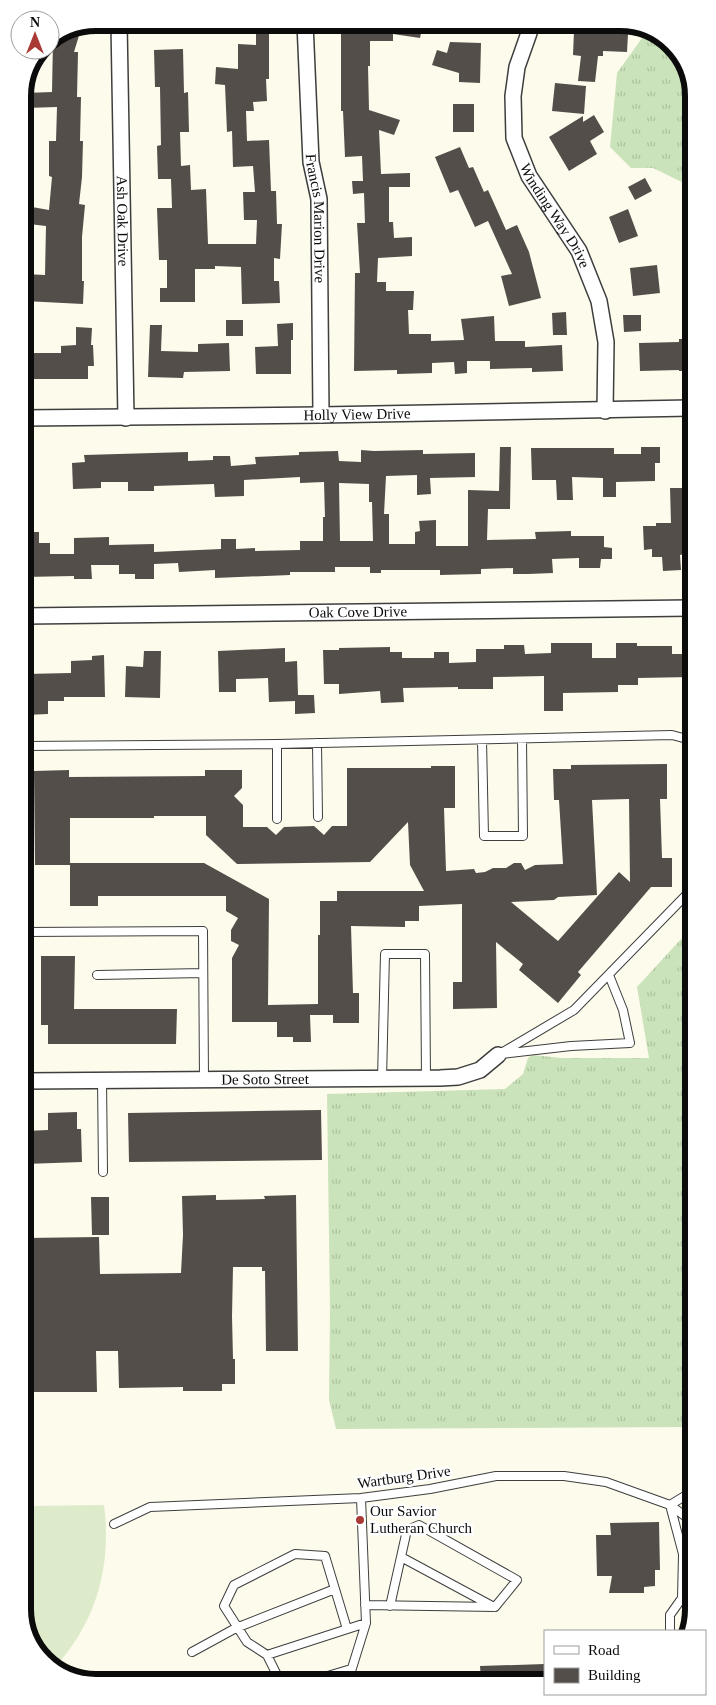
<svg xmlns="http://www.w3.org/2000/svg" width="716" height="1705" font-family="'Times New Roman',serif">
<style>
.grass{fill:url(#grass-tufts)}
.pitch{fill:#ddebcb}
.building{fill:#534e49;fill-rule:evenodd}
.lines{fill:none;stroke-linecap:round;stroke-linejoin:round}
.lane-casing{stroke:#3e3e3e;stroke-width:10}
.street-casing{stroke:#3e3e3e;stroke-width:18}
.lane{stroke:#fff;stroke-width:8}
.street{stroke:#fff;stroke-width:15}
.poi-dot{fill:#aa3a34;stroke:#fff;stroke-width:2}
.labels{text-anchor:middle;stroke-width:5;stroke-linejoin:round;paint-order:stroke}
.street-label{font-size:15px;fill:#0b0b0b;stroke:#fff}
.poi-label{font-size:15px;fill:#0b0b0b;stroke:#fff;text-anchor:start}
.rim{fill:none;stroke:#0b0b0b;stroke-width:6}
</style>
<defs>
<pattern id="grass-tufts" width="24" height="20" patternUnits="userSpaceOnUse" patternTransform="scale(1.25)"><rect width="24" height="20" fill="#cbe3ba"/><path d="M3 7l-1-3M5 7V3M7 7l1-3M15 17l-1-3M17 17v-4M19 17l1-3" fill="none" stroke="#adc19f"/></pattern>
</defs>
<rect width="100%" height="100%" fill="#fdfbec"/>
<path class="grass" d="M647 31 665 38 690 73V186L653 168H631L610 147 617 73Z
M692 927 693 1427 336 1429 329 1400 330 1310 327 1094 505 1089 523 1074 528 1058 532 1055 562 1058H649L637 987Z"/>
<path class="pitch" d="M104 1505C112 1566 96 1623 54 1668L51 1667 26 1632V1506Z"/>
<path class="building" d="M256 23H274V34H269V79H266L267 101 253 102 254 111H246L247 141 269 140 271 191H276L277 224H282L280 259 274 258V281H279L280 303 242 304 241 267 215 266V269H195V302H160V288H167V260H159L157 208H172L171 179H158L157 146 161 145 160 87H155L154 50 183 49 184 93 188 92 189 132H180L181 166 190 165 191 190 206 189 208 244H256L257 220H244L243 192H255L253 166 233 167 232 131 227 132 225 85 215 84 216 67 238 69V44L256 45Z
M406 23H423L420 38 393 34V41H370V66H368L369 110 400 120 394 135 379 130 381 174 410 173V187H389V222H393L394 238 412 237V256L378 258 377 282H386V291H414L413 310H408L409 334H431V341L464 340 461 319 494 316 495 341H525V347L562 345 563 371 532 372V368L490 369V361H467V373L455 374 454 362 432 363V373L397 374V370L354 371 355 273H360L357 223H365L364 193 353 194 352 181H363L362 156 345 157 343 111H341V29L373 30 374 24H406Z
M602 23H622L621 34H628L627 52 603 51V56H598L595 82 578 81 581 56 573 55 574 31 601 33Z
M81 29 74 52H78L77 97H81L80 141H83L82 177 79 204 85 205 82 237V281H84L83 304 24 301 25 274 45 275 46 226 29 224 32 207 49 210 52 177 49 176V141H56L57 107 25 108V93L52 92 53 40Z
M450 42 481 43 480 83 459 82V73L432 65 437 50 447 53Z
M555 83 586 86 584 114 552 111Z
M453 104H474V132H453Z
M594 115 604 132 590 141 597 154 569 171 549 137 583 116V122Z
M460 147 469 168 473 167 484 192 488 190 506 230 517 225 529 252 541 298 509 306 501 276 512 274 488 221 475 227 458 190 450 193 435 157Z
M645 178 652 191 635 200 628 187Z
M628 209 638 236 619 243 609 217Z
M657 265 660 293 633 296 630 268Z
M566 312 567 335H553L552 313Z
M623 315H641V331L624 332Z
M226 320H243V336H226Z
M293 323V340H291V374H256L255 347 278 346 277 324Z
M150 325H162L161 351 198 352V344L229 343 230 371 184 372 183 378 148 377Z
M76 327 92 328 91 345H93L94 366H88V379H23V353H61V346L76 345Z
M679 339H690V371H679V370L640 371 639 343 679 342Z
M500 447H511L510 509H488L487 540 536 539 535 532 571 531V536H604V547L612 548V559H601L600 568H579V558L552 559 553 573 528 574H513V568L481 569V574L440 575V570H381V573H370V567H335V572H290V575L215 578V570L179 572 178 563 154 564V579H135V574H119V565H91L92 579H74V576L24 577V532H39V543H50V554H74V538L109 537V545L154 544V552L221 549V539H236V549L255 548V551L300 550V541H323V517H325L324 482 300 483V477L244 480V496L215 497 214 484 154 486V491H128V482H101V488L73 489 72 463 85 462 84 455 188 452V461L213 460V456H230L231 466 256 464 255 457 299 455V452L338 451 339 461 361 462V450L374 451 423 450V454L475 453V477L430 478 431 494 417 495V475L386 476 384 514H389V544H415V532L420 531 419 521 436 520V546H468V490L499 491ZM339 483 369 484V502H372L373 541H340Z
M641 447H660V463H655V481L616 482V497H603V478L572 477 573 500H557L556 480H532L531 448H614V454H641Z
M670 488H686L687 504H684L685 554 680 555 681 570 663 571 662 557H652V549L644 550 643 526H656V523H671Z
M551 643H592V658H616V643H637V646H672V654H691V677L638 678V685H618V692L563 693V711H544V676L493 677V689H458V687L403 688 404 702 381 703 380 691 339 694V684H324L323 650H339V648L390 647V652H402V658H434V652H449V663L476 662V649H504V645H524L525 654 551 653Z
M285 648V662L297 661 298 695H314L315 713 295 714V701L269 702 268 678 236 679V692H219L218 651Z
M144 651H161L160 698 125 697 126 666 143 667Z
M104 655 105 697H64V701H48V714L25 715V674L71 673V661L92 660V656Z
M667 764V799H660L662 858H672V887H651L578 972 581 975 558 1003 519 970 523 964 496 942 497 1008 453 1009V982H462V904L419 906V921H405V927L351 926 353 993H359V1023H333V1015H310L311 1042H293V1037H277V1022H232V958L239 945 231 941V930L238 918 226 911V896H98V906H70V865H35L34 771 69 770V777L205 776V770H242V788L234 796 243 805V827H267L276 835 284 827 314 826 324 835 332 826H347V768H431V766H455V808H444L446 871 474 869 476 873 485 872 493 868H506L514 863H521L525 870 535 865 563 864 559 800H554L553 769H571V765ZM629 799 630 882 619 872 558 941 511 902 554 900 558 897 597 895 592 800ZM154 816H206V835L237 864 370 862 408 822 410 865 424 891H337V901H320V935H318V1004L268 1005 269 899 204 863H70V865V818H154Z
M41 956H75L74 1009H177L176 1044H48V1025H41Z
M321 1110 322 1160 129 1162 128 1113Z
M77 1112V1129H81L82 1162 25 1164V1131L48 1130V1113Z
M216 1195V1200L265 1199 264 1196 296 1195 298 1351H266L265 1271H262V1267H233L232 1316 233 1359H235V1384H222V1391H183V1387L119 1388 118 1351H96L97 1392H26L25 1238 99 1237 100 1274 181 1273 183 1235 182 1196Z
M91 1197H109V1235H92Z
M659 1522 660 1570H655V1586L644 1587V1593H609L612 1576H597L596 1535H611L610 1523Z
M545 1664V1679L481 1680 480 1666Z"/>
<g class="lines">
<defs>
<path id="lane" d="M482 740 484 836H523L522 739
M317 743 318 817
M24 746 277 744 672 735 687 739 691 743
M277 819V744
M25 932 203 931 204 1080
M97 975 203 973
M502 1054 571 1046 630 1043 623 1010 609 975
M498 1055 574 1010 692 889
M382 1079 385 954H425L426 1079
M102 1080 103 1172
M670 1505 683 1554 682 1598 670 1615V1631
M670 1505 693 1522
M114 1524 150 1507 361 1498 430 1489 496 1476H564L606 1482 670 1505 693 1491
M401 1557 494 1607
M682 1598 693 1603
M365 1605 495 1607 517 1580 419 1525 407 1530 390 1606
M347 1629 325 1556 295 1554 234 1585 224 1606 247 1642 267 1655 366 1623
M192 1652 236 1628 335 1589
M267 1655 280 1681
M311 1681 351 1669
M348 1681 366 1623 361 1498"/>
<g id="street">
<path id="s1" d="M119 23 126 418"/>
<path id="s2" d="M305 23 311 162 319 199 321 415"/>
<path id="s3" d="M526 23 529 33 517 67 513 96 514 138 529 176 579 251 599 301 606 342 605 411"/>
<path id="s4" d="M23 418 321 415 690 408"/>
<path id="s5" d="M24 616 691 608"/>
<path id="s6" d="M25 1081 440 1078 458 1077 480 1070 498 1055"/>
</g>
</defs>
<use href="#lane" class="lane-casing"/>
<use href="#street" class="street-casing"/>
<use href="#lane" class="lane"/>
<use href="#street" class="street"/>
</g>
<circle class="poi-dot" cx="360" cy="1520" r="5"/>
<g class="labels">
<g class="street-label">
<text dy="5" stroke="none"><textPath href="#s3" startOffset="206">Winding Way Drive</textPath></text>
<text dy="5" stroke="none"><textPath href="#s2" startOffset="196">Francis Marion Drive</textPath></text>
<text dy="5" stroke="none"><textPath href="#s1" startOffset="198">Ash Oak Drive</textPath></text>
<text dy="5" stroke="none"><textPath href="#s4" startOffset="334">Holly View Drive</textPath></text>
<text dy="5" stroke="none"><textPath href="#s5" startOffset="334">Oak Cove Drive</textPath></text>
<text dy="5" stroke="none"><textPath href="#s6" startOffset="240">De Soto Street</textPath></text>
<text transform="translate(404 1477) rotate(-8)" y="5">Wartburg Drive</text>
</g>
<g class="poi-label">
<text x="370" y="1516">Our Savior<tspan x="370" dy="17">Lutheran Church</tspan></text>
</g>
</g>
<path d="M0 0H716V1705H0ZM96 31H620A65 65 0 0 1 685 96V1609A65 65 0 0 1 620 1674H96A65 65 0 0 1 31 1609V96A65 65 0 0 1 96 31Z" fill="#fff" fill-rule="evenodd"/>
<path class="rim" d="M96 31H620A65 65 0 0 1 685 96V1609A65 65 0 0 1 620 1674H96A65 65 0 0 1 31 1609V96A65 65 0 0 1 96 31Z"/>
<rect x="544" y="1630" width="162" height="65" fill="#ffffff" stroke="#9d9d9d"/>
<rect x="554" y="1646" width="25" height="8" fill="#ffffff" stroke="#9d9d9d"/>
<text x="588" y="1655" font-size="15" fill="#0b0b0b">Road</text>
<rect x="554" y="1668" width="25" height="15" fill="#534e49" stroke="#9d9d9d"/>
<text x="588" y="1680" font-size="15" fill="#0b0b0b">Building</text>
<g transform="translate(35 35)"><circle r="24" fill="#ffffff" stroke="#9d9d9d"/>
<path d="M0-4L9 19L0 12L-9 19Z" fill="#aa3a34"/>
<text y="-8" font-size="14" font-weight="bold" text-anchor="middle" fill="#0b0b0b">N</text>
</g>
</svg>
